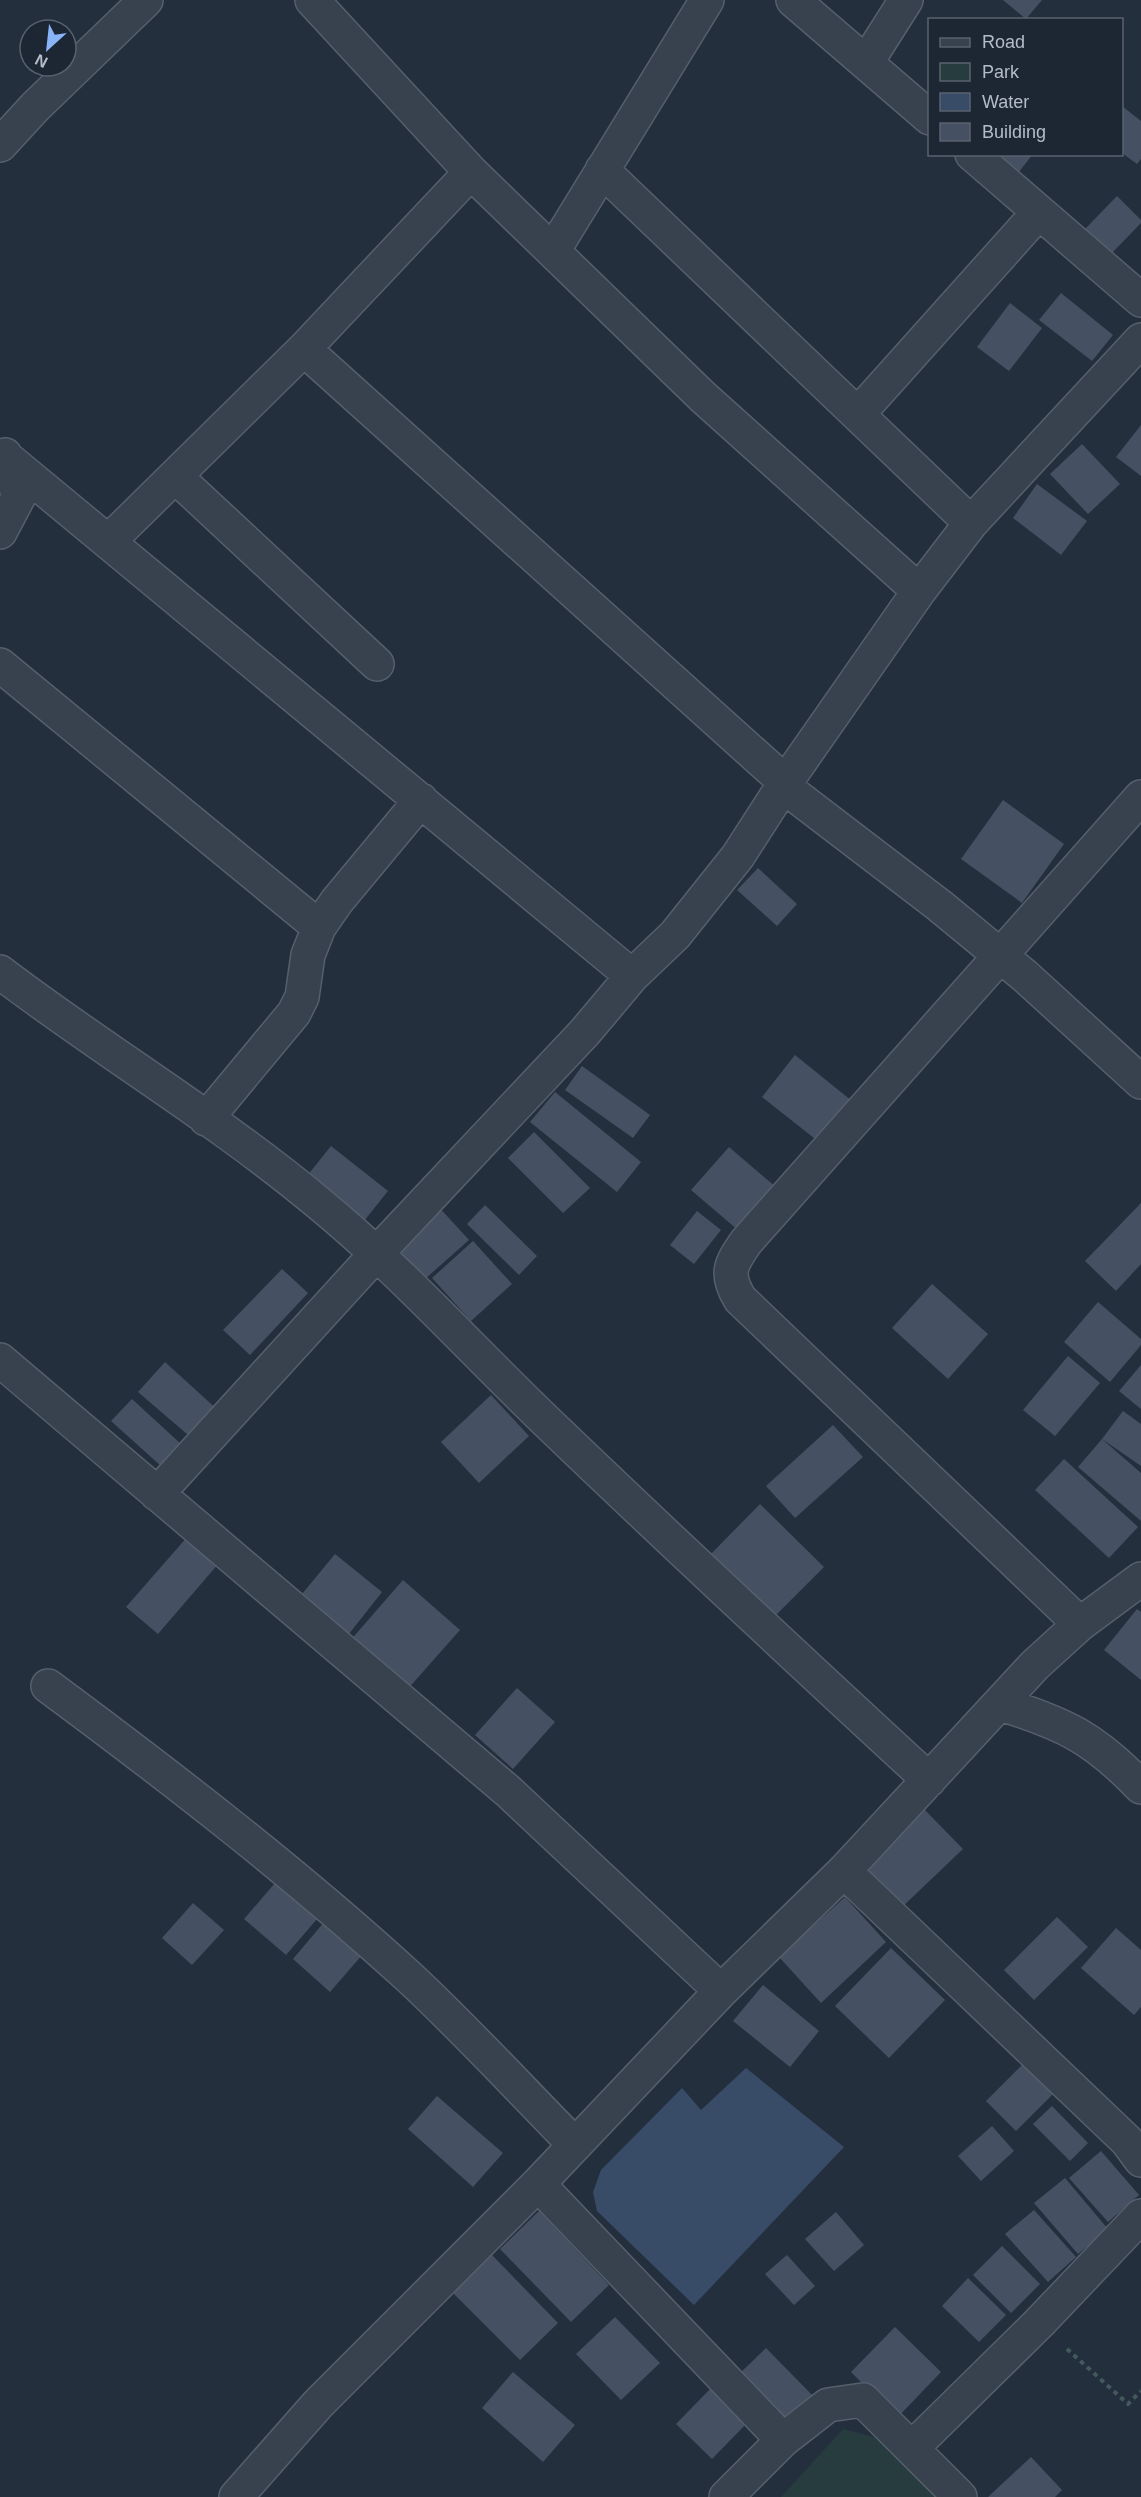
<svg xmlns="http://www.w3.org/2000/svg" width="1141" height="2497" font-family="Arial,sans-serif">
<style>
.green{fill:#263c3f}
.water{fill:#394c67}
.building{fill:#455162}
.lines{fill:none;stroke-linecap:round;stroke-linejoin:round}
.street-casing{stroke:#565f6c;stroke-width:36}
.path{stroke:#44595c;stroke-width:4;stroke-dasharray:4.5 4.5;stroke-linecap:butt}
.street{stroke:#38414e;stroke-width:33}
</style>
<rect width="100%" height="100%" fill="#242f3e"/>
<path class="green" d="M843 2429 874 2437 948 2497H781Z"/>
<path class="water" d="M746 2068 844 2147 694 2305 597 2211 593 2192 601 2170 682 2088 701 2110Z"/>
<path class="building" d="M1003 0H1042L1026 19Z
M1122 106 1141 121V159L1137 164 1122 153Z
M986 154H1033L1015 177Z
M1117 196 1141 220V223L1111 254 1085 229Z
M1061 293 1113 335 1092 361 1039 320Z
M1010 303 1042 328 1009 371 977 347Z
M1141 425V476L1116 457Z
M1082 444 1120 484 1088 514 1050 474Z
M1037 484 1087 521 1061 555 1013 518Z
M1003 800 1064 844 1022 903 961 859Z
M758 868 797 904 777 926 737 890Z
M795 1055 852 1101 819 1142 762 1097Z
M582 1066 650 1115 633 1138 565 1090Z
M555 1092 641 1162 617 1192 530 1122Z
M534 1132 590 1188 563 1213 508 1158Z
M331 1146 388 1191 364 1221 307 1176Z
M729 1147 777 1188 739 1231 691 1190Z
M1141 1203V1264L1116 1291 1085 1261Z
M436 1204 469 1240 425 1279 392 1242Z
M485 1205 537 1256 519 1275 467 1224Z
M697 1211 721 1230 694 1264 670 1245Z
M473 1241 512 1284 471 1321 432 1278Z
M282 1269 308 1293 250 1355 223 1330Z
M932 1284 988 1334 948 1379 892 1328Z
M1098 1302 1141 1339V1345L1110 1382 1064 1342Z
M1068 1356 1100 1383 1055 1436 1023 1410Z
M165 1362 220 1412 195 1441 138 1392Z
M1141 1365V1409L1119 1391Z
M491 1395 529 1436 479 1483 441 1442Z
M132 1399 181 1444 161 1466 111 1421Z
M1123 1411 1141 1424V1466L1102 1439Z
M833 1425 863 1457 795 1518 766 1486Z
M1102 1439 1141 1473V1521L1078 1467Z
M1064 1459 1138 1527 1109 1558 1035 1490Z
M760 1504 824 1567 771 1620 707 1558Z
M188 1536 219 1563 158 1634 126 1607Z
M335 1554 382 1592 345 1639 297 1600Z
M403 1580 460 1630 406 1691 349 1642Z
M1137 1609 1141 1612V1680L1104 1650Z
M517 1688 555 1722 513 1769 475 1735Z
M922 1807 963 1849 899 1910 858 1869Z
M275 1883 317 1919 286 1955 244 1919Z
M845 1897 886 1942 821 2003 779 1957Z
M193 1903 224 1930 192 1965 162 1938Z
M1057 1917 1088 1947 1034 2000 1004 1970Z
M325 1921 363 1954 330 1992 293 1959Z
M1116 1928 1141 1950V2007L1134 2015 1081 1968Z
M891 1948 945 2000 889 2058 835 2006Z
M763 1985 819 2031 790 2067 733 2021Z
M1030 2057 1060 2087 1016 2131 986 2101Z
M437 2096 503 2153 473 2187 408 2129Z
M1052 2106 1088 2143 1070 2161 1033 2124Z
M992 2126 1014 2151 981 2181 958 2156Z
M1101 2151 1139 2195 1108 2222 1069 2178Z
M1065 2178 1108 2229 1078 2254 1034 2203Z
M1034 2210 1076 2257 1048 2282 1005 2234Z
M539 2211 609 2285 571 2322 500 2249Z
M836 2212 864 2245 834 2271 805 2239Z
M1002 2246 1040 2284 1011 2313 973 2275Z
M492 2255 558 2323 520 2360 453 2293Z
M787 2255 815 2286 794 2305 765 2274Z
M968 2278 1006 2315 979 2342 942 2306Z
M615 2317 660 2363 621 2400 576 2354Z
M895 2327 941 2372 897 2418 851 2372Z
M766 2348 815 2398 785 2427 736 2377Z
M513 2372 575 2425 543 2462 482 2408Z
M713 2386 749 2421 712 2459 676 2424Z
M1031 2457 1062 2490 1055 2497H988Z"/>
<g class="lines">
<defs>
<path id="street" d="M312 0 471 172 703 397 919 591
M793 0 930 118
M866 63 906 0
M0 145 35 107 146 0
M972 154 1141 300
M602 170 971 523
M553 251 707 0
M304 349 785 782
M858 414 1039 212
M8 459 632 976
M175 476 377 664
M0 532 19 496 5 455
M109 541 304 349 471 172
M0 665 319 927
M783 786 940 906 1025 976 1141 1082
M0 972C105 1052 220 1120 321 1205 401 1271 470 1348 545 1420 671 1541 800 1661 929 1780
M206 1119 294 1013 302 997 308 955 319 927 337 901 421 800
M0 1360 509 1792 721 1991
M157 1494 377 1253 585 1032 632 976 675 935 738 856 783 786 919 591 971 523 1141 340
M1080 1624 740 1299C725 1274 730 1265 746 1242L1141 797
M48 1686C172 1778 295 1873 409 1977 466 2030 520 2089 575 2145
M1001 1704C1065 1724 1094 1738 1141 1787
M844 1871 1127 2141 1141 2160
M538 2184 783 2440
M913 2447 1039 2323 1141 2216
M236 2497 318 2404 538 2184 721 1991 844 1871 1035 1665 1080 1624 1141 1579
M726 2497 783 2440 828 2405 863 2400 960 2497"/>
</defs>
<use href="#street" class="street-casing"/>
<path class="path" d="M1067 2349 1128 2404 1141 2391"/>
<use href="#street" class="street"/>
</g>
<rect x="928" y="18" width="195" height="138" fill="#1d2633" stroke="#59626f" stroke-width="1.5"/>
<rect x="940" y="38" width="30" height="9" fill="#38414e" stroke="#59626f" stroke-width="1.5"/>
<text x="982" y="48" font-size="18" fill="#b4bcc9">Road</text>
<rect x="940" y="63" width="30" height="18" fill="#263c3f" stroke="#59626f" stroke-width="1.5"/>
<text x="982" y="78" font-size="18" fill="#b4bcc9">Park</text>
<rect x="940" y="93" width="30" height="18" fill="#394c67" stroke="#59626f" stroke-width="1.5"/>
<text x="982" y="108" font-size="18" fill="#b4bcc9">Water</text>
<rect x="940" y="123" width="30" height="18" fill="#455162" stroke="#59626f" stroke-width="1.5"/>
<text x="982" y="138" font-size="18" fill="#b4bcc9">Building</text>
<g transform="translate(48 48) rotate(207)"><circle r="28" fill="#1d2633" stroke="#59626f" stroke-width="1.5"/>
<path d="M0-4.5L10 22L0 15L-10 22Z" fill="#8ab4f8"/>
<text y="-9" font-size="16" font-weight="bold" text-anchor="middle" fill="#b4bcc9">N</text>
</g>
</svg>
